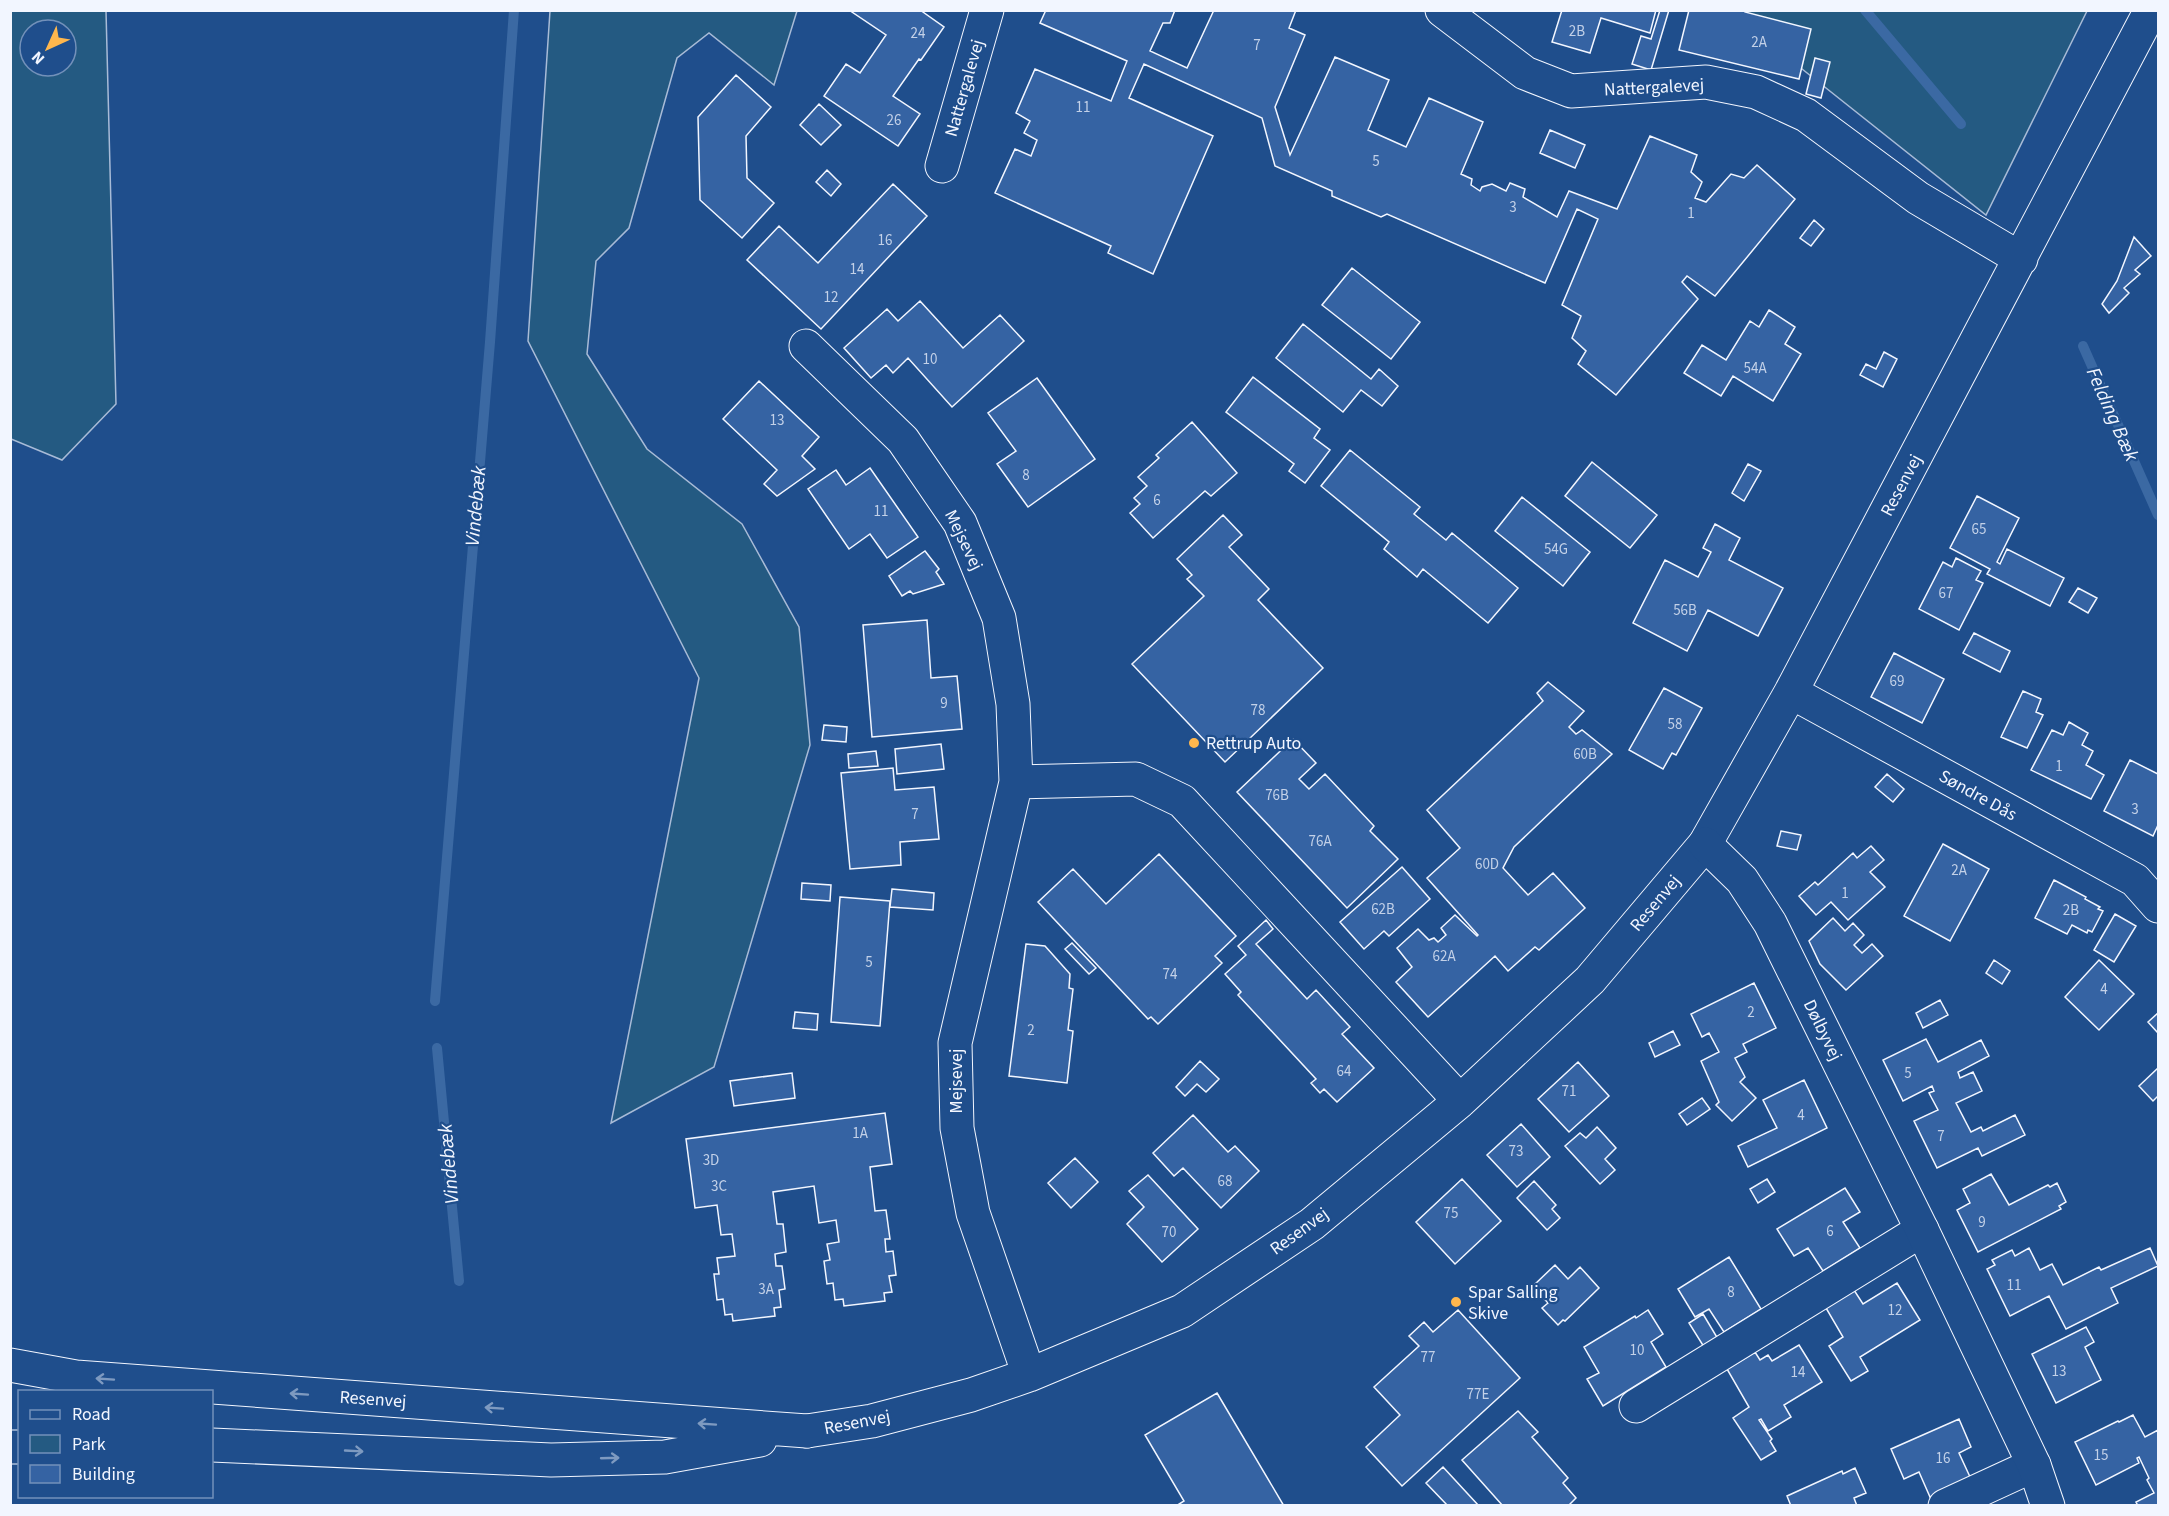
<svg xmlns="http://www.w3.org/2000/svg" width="2169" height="1516" font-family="'Source Sans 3',sans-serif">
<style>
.green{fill:#245a82;stroke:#a8bbd7;stroke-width:1.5;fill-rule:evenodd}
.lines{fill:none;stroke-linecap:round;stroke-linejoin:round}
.stream{stroke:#3b69a3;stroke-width:10}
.building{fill:#3563a3;stroke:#f2f6ff;stroke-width:1.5}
.minor-casing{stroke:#f2f6ff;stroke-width:35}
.tertiary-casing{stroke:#f2f6ff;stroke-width:35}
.minor{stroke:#1f4e8c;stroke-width:33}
.tertiary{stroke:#1f4e8c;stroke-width:33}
.oneway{stroke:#7e9ac0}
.poi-dot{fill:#ffb74d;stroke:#1f4e8c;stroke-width:2}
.labels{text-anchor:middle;stroke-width:4.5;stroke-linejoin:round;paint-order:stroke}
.number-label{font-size:15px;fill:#c3d1e8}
.street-label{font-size:18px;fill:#f2f6ff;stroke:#1f4e8c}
.poi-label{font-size:18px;fill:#f2f6ff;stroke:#1f4e8c;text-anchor:start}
.water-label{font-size:20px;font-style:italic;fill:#f2f6ff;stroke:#1f4e8c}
</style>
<rect width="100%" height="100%" fill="#1f4e8c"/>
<path class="green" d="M10 11H106L116 404 62 460 11 439ZM30 30H66V66H30Z
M550 11H797L774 85 709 33 677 58 629 228 596 261 587 354 647 449 742 524 799 627 810 745 714 1067 611 1123 699 678 528 341Z
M1729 11H2087L1986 215Z"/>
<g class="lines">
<path class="stream" d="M1865 10 1961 124
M2083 346 2158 515
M435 1001 490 342 514 10
M437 1048 459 1281"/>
</g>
<path class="building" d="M849 10H920L944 27 921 60 919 59 893 96 920 114 898 146 824 96 846 64 860 73 886 35Z
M1046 10H1175L1170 23H1163L1150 51 1187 68 1214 10H1296L1289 28 1305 35 1275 107 1290 155 1335 57 1389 80 1368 130 1406 147 1429 98 1483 122 1461 174 1472 179 1471 185 1480 191 1482 187 1492 184 1506 191 1510 183 1525 189 1523 197 1557 217 1569 191 1617 209 1650 136 1697 155 1691 172 1702 182 1695 198 1706 202 1731 174 1744 178 1757 165 1795 199 1715 296 1687 276 1682 282 1698 299 1616 395 1578 364 1586 351 1572 338 1581 316 1562 305 1598 219 1577 209 1545 283 1387 214 1381 217 1332 196V191L1275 166 1262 118 1144 64 1129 98 1213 136 1153 274 1108 253 1111 246 995 193 1015 149 1031 156 1037 140 1024 133 1030 121 1016 113 1035 69 1111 101 1127 61 1040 23Z
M1562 10H1656L1650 33 1601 18 1590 53 1552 42Z
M1660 10H1669L1651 70 1632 64 1641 36 1651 39Z
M1689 10H1745V12L1811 29 1799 79 1679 50Z
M1815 58 1830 62 1821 98 1806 94Z
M736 75 771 107 746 136 747 178 774 203 742 238 700 200 698 117Z
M819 104 841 125 821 145 800 125Z
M1550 130 1585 145 1575 168 1540 153Z
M827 170 841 184 831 196 816 182Z
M893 184 927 216 821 329 747 260 779 226 818 263Z
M1814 220 1824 229 1811 246 1800 238Z
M2134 237 2151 256 2135 270 2140 274 2124 288 2129 293 2109 313 2102 304 2117 281Z
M1352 268 1420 322 1391 359 1322 305Z
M920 301 963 348 1000 315 1024 341 952 407 908 358 893 373 886 365 871 378 844 348 887 309 898 321Z
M1769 310 1795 327 1785 344 1801 354 1773 401 1733 376 1721 396 1684 373 1702 345 1726 360 1750 321 1759 327Z
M1303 324 1371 379 1379 369 1398 386 1382 406 1361 390 1343 412 1276 358Z
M1884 352 1897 359 1883 387 1860 375 1866 364 1876 369Z
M1253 377 1320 429 1314 438 1330 450 1305 483 1289 471 1294 464 1226 412Z
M1037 378 1095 459 1028 507 997 464 1016 451 988 413Z
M759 381 819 437 802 456 815 469 777 496 764 484 777 470 723 419Z
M1192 422 1237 473 1211 496 1205 491 1153 538 1130 513 1140 504 1134 498 1147 486 1138 477 1159 458 1156 455Z
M1350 450 1420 507 1414 514 1446 540 1452 533 1518 588 1488 623 1423 569 1417 577 1384 549 1389 542 1321 486Z
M1592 462 1657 515 1630 548 1565 496Z
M1748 464 1761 471 1744 501 1732 493Z
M870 468 918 537 887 558 870 534 849 549 808 489 836 470 846 485Z
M1977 496 2019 518 1997 562 2000 564 2007 549 2064 578 2050 606 1987 574 1990 569 1950 548Z
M1522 497 1590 552 1563 586 1495 531Z
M1223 515 1242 535 1229 547 1269 589 1258 600 1323 668 1225 762 1132 664 1204 596 1187 579 1192 575 1177 559Z
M1715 524 1740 538 1729 560 1783 588 1758 636 1708 610 1687 651 1633 623 1665 560 1698 577 1711 552 1703 548Z
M925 551 939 569 936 572 944 584 913 594 910 591 902 596 889 576Z
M1956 558 1981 571 1976 580 1983 583 1959 630 1919 609 1943 562 1952 567Z
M2078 588 2097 598 2088 613 2069 602Z
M927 620 931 678 957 676 962 729 872 737 863 625Z
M1974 633 2010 651 2000 672 1963 653Z
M1894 653 1944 679 1922 723 1871 697Z
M1548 682 1584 711 1569 727 1576 734 1582 730 1612 754 1514 847 1503 868 1528 895 1553 873 1585 908 1539 950 1535 947 1508 971 1495 956 1428 1017 1396 982 1412 967 1397 948 1418 929 1429 940 1434 938 1438 942 1446 935 1441 928 1455 915 1477 936 1478 935 1427 878 1460 848 1427 810 1543 701 1537 693Z
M1664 688 1702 708 1676 755 1672 753 1663 769 1629 750Z
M2023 691 2041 699 2036 712 2043 715 2027 748 2001 737Z
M2069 722 2088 733 2082 745 2093 751 2086 765 2104 775 2091 799 2031 770 2052 730 2063 735Z
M824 725 847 727 846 742 822 740Z
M1293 739 1316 763 1299 779 1309 789 1325 774 1374 826 1370 831 1398 859 1347 908 1237 792Z
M941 744 944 769 897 774 895 749Z
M876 751 878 766 849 768 848 754Z
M2130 760 2158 774V825L2153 836 2104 811Z
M893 768 895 790 934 787 939 839 900 842 901 865 850 869 841 773Z
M1887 774 1904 789 1893 802 1875 787Z
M1781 831 1801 835 1797 850 1777 846Z
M1943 844 1989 869 1950 941 1904 916Z
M1871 846 1884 860 1870 872 1885 887 1848 920 1831 902 1816 915 1799 896 1815 882 1818 885 1853 853 1857 858Z
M1159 854 1236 936 1215 956 1222 963 1158 1024 1151 1017 1148 1019 1038 902 1073 869 1106 904Z
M1402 867 1430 899 1389 936 1384 931 1364 949 1340 922Z
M2054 880 2086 897 2085 899 2100 907 2098 909 2103 911 2092 932 2088 930 2087 933 2072 925 2067 934 2035 918Z
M802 883 831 885 830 901 801 899Z
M892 889 934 893 933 910 890 907Z
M840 897 890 901 880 1026 831 1022Z
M2115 914 2136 926 2114 962 2094 950Z
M1833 918 1845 931 1853 923 1864 935 1854 945 1862 953 1872 944 1883 956 1846 990 1820 964 1809 941Z
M1266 920 1273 929 1256 944 1307 999 1316 990 1350 1027 1342 1034 1374 1068 1337 1102 1324 1089 1320 1093 1311 1083 1316 1079 1238 995 1241 992 1225 974 1246 955 1238 946Z
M1072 943 1096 968 1089 974 1065 949Z
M1026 944 1045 946 1070 974 1069 988 1073 989 1068 1030 1073 1031 1067 1083 1009 1076Z
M1994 960 2010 971 2002 984 1986 973Z
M2099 960 2134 994 2099 1030 2065 997Z
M1754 983 1776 1028 1743 1044 1747 1052 1735 1058 1745 1077 1740 1082 1756 1098 1732 1121 1716 1105 1719 1102 1701 1061 1719 1052 1709 1033 1702 1037 1691 1014Z
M1940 1000 1948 1015 1923 1028 1916 1013Z
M795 1012 818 1014 817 1030 793 1028Z
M2158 1013V1033L2148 1022Z
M1673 1031 1680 1045 1655 1057 1649 1043Z
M1926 1039 1938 1062 1981 1040 1989 1056 1958 1072 1960 1078 1973 1072 1982 1091 1956 1103 1971 1132 1981 1127 1983 1131 2015 1115 2025 1135 1982 1156 1978 1148 1937 1168 1914 1121 1938 1110 1929 1093 1934 1091 1932 1086 1903 1101 1883 1060Z
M1200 1061 1219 1079 1206 1092 1197 1084 1185 1096 1176 1087Z
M1578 1062 1609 1096 1569 1132 1538 1099Z
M2158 1068V1096L2153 1101 2139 1086Z
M792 1073 795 1098 734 1106 730 1081Z
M1804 1080 1827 1128 1748 1167 1738 1146 1777 1128 1763 1100Z
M1702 1098 1710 1109 1687 1125 1679 1114Z
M885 1113 892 1164 870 1167 875 1211 886 1210 890 1239H885L886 1252 893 1251 896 1275 889 1276 892 1292 884 1293 885 1301 844 1306 843 1299 835 1300 833 1283 827 1284 824 1261 830 1260 827 1244 839 1242 836 1220 819 1223 814 1186 773 1192 777 1224H783L786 1252 775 1254 776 1266H782L785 1289 779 1290 781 1307 774 1308 775 1316 733 1321 732 1314 725 1315 723 1299 717 1300 714 1274H719L717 1258 735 1256 732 1234 721 1235 717 1205 695 1208 686 1139Z
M1193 1115 1228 1152 1235 1146 1259 1171 1221 1208 1183 1168 1174 1176 1153 1153Z
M1521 1124 1550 1157 1517 1187 1487 1155Z
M1597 1127 1616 1148 1605 1159 1615 1170 1600 1184 1565 1146 1580 1133 1586 1138Z
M1075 1158 1098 1182 1071 1208 1048 1183Z
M1991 1174 2009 1205 2048 1185 2050 1187 2057 1183 2066 1202 2059 1206 2061 1209 1978 1252 1957 1210 1970 1203 1963 1189Z
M1148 1175 1198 1229 1162 1262 1127 1224 1144 1207 1129 1191Z
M1462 1179 1501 1221 1455 1264 1416 1222Z
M1767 1179 1775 1192 1758 1203 1750 1189Z
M1534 1181 1556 1205 1552 1209 1560 1218 1547 1230 1517 1198Z
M1845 1188 1860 1212 1843 1222 1860 1248 1823 1271 1808 1248 1794 1256 1777 1229Z
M2029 1248 2040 1270 2052 1264 2063 1285 2099 1267 2101 1270 2150 1248 2158 1266 2111 1288 2118 1303 2066 1329 2049 1296 2010 1316 1987 1269 1995 1265 1992 1260 2012 1250 2015 1256Z
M1729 1257 1761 1309 1724 1332 1709 1309 1695 1317 1678 1289Z
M1555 1265 1568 1279 1580 1267 1599 1288 1565 1321 1563 1320 1558 1325 1542 1308 1548 1303 1533 1286Z
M1897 1283 1920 1320 1860 1357 1868 1371 1851 1381 1829 1346 1843 1337 1826 1308 1854 1290 1863 1304Z
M1458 1310 1520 1378 1402 1486 1366 1447 1400 1415 1374 1387 1419 1346 1409 1336 1424 1322 1433 1332Z
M1648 1310 1663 1334 1651 1342 1666 1367 1603 1406 1587 1379 1599 1373 1584 1347 1635 1316 1636 1318Z
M1703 1314 1718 1339 1704 1347 1689 1323Z
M2086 1327 2094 1342 2085 1347 2101 1380 2056 1403 2032 1354Z
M1799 1345 1822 1382 1784 1405 1791 1417 1768 1431 1761 1419 1759 1420 1772 1439 1770 1441 1776 1451 1761 1460 1733 1418 1749 1407 1727 1369 1755 1352 1760 1360 1768 1355 1772 1361Z
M1217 1393 1284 1506H1176L1184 1501 1145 1435Z
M1518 1411 1538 1432 1532 1437 1568 1478 1563 1483 1576 1498 1568 1506H1503L1462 1460Z
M2133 1415 2145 1437 2158 1430V1506H2138L2136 1502 2154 1493 2147 1480 2149 1478 2139 1457 2137 1458 2139 1463 2096 1485 2075 1442 2118 1421 2119 1422Z
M1959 1419 1971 1447 1959 1453 1971 1479 1930 1497 1919 1472 1904 1479 1891 1449Z
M1443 1467 1479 1506H1448L1426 1483Z
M1855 1468 1866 1493 1854 1498 1857 1506H1791L1787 1496 1842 1471 1843 1474Z"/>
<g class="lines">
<defs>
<path id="minor" d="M1442 10 1525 73 1571 91 1706 82 1756 92 1806 115 1918 198 2021 259
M942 166 987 10
M806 346 903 440 960 523 999 618 1013 704 1016 782 955 1043 957 1128 973 1213 1029 1375
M1791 692 2135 880 2158 906
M1016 782 1136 779 1182 801 1460 1101
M1636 1406 1922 1230
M807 1431 872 1421 971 1395 1029 1375 1182 1311 1312 1224 1460 1101 1590 980 1705 844 1791 692 2151 10
M1945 1506 2034 1465"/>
<path id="tertiary" d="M1705 844 1742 880 1770 923 1922 1230 2034 1465 2048 1506
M10 1365 76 1377 807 1431
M212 1445 551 1460 665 1457 760 1440
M10 1447H20"/>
</defs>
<use href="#minor" class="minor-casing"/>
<use href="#tertiary" class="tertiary-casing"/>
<use href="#minor" class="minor"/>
<use href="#tertiary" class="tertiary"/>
</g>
<defs><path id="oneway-shaft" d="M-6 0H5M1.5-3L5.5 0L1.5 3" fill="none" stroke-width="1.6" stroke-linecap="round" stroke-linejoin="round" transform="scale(1.5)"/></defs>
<g class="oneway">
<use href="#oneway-shaft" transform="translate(105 1379) rotate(-176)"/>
<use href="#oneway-shaft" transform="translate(299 1394) rotate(-176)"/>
<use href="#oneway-shaft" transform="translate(494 1408) rotate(-176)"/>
<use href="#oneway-shaft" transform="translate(707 1424) rotate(-176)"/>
<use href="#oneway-shaft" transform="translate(354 1451) rotate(3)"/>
<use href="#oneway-shaft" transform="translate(610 1458) rotate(-2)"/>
</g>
<g class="poi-dot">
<circle cx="1194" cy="743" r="6"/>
<circle cx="1456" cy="1302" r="6"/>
</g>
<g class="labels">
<g class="number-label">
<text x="1577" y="36">2B</text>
<text x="918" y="38">24</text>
<text x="1759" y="47">2A</text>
<text x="1257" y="50">7</text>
<text x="1083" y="112">11</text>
<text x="894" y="125">26</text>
<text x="1376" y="166">5</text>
<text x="1513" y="212">3</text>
<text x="1691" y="218">1</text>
<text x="885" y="245">16</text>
<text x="857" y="274">14</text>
<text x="831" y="302">12</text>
<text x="930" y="364">10</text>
<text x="1755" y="373">54A</text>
<text x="777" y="425">13</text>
<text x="1026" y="480">8</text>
<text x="1157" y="505">6</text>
<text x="881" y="516">11</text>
<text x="1979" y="534">65</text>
<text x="1556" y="554">54G</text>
<text x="1946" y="598">67</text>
<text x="1685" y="615">56B</text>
<text x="1897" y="686">69</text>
<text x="944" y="708">9</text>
<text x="1258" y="715">78</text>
<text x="1675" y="729">58</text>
<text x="1585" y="759">60B</text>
<text x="2059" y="771">1</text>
<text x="1277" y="800">76B</text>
<text x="2135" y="814">3</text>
<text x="915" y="819">7</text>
<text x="1320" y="846">76A</text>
<text x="1487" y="869">60D</text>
<text x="1959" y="875">2A</text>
<text x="1845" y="898">1</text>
<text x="1383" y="914">62B</text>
<text x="2071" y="915">2B</text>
<text x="1444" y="961">62A</text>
<text x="869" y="967">5</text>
<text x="1170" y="979">74</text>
<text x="2104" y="994">4</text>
<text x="1751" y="1017">2</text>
<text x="1031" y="1035">2</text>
<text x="1344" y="1076">64</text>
<text x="1908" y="1078">5</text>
<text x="1569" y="1096">71</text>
<text x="1801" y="1120">4</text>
<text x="860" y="1138">1A</text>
<text x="1941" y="1141">7</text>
<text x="1516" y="1156">73</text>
<text x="711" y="1165">3D</text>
<text x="1225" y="1186">68</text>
<text x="719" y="1191">3C</text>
<text x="1451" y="1218">75</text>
<text x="1982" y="1227">9</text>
<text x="1830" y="1236">6</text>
<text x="1169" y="1237">70</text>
<text x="2014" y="1290">11</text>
<text x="766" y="1294">3A</text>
<text x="1731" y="1297">8</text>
<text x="1895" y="1315">12</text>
<text x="1637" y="1355">10</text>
<text x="1428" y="1362">77</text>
<text x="2059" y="1376">13</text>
<text x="1798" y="1377">14</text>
<text x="1478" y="1399">77E</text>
<text x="2101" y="1460">15</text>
<text x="1943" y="1463">16</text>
</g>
<g class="street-label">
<text transform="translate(1654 87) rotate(-3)" y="6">Nattergalevej</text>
<text transform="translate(964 88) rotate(-74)" y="6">Nattergalevej</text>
<text transform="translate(1901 485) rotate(-62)" y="6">Resenvej</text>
<text transform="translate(964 540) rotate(64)" y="6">Mejsevej</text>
<text transform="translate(1978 795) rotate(29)" y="6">Søndre Dås</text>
<text transform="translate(1655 903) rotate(-50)" y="6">Resenvej</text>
<text transform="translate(1823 1030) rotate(64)" y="6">Dølbyvej</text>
<text transform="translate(956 1081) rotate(-90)" y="6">Mejsevej</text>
<text transform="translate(1299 1231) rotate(-36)" y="6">Resenvej</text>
<text transform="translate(373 1399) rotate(4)" y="6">Resenvej</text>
<text transform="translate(857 1422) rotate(-11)" y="6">Resenvej</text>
</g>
<g class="poi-label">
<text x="1206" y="749">Rettrup Auto</text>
<text x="1468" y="1298">Spar Salling<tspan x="1468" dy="21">Skive</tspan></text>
</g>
<g class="water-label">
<text transform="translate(2113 414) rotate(66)" y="7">Felding Bæk</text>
<text transform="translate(475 506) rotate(-85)" y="7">Vindebæk</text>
<text transform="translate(448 1164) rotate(-95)" y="7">Vindebæk</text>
</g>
</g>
<rect width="2169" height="1516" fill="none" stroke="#f2f6ff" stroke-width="24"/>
<rect x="18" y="1390" width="195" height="108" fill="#1f4e8c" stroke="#7391ba" stroke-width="1.5"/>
<rect x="30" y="1410" width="30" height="9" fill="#1f4e8c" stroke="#7391ba" stroke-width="1.5"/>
<text x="72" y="1420" font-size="18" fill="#f2f6ff">Road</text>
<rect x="30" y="1435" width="30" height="18" fill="#245a82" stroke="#7391ba" stroke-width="1.5"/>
<text x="72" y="1450" font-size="18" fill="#f2f6ff">Park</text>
<rect x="30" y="1465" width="30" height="18" fill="#3563a3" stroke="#7391ba" stroke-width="1.5"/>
<text x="72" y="1480" font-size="18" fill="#f2f6ff">Building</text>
<g transform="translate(48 48) rotate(225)"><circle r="28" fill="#1f4e8c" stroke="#7391ba" stroke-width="1.5"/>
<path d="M0-4.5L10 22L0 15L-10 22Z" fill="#ffb74d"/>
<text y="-9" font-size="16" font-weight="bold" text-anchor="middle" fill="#f2f6ff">N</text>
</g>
</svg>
